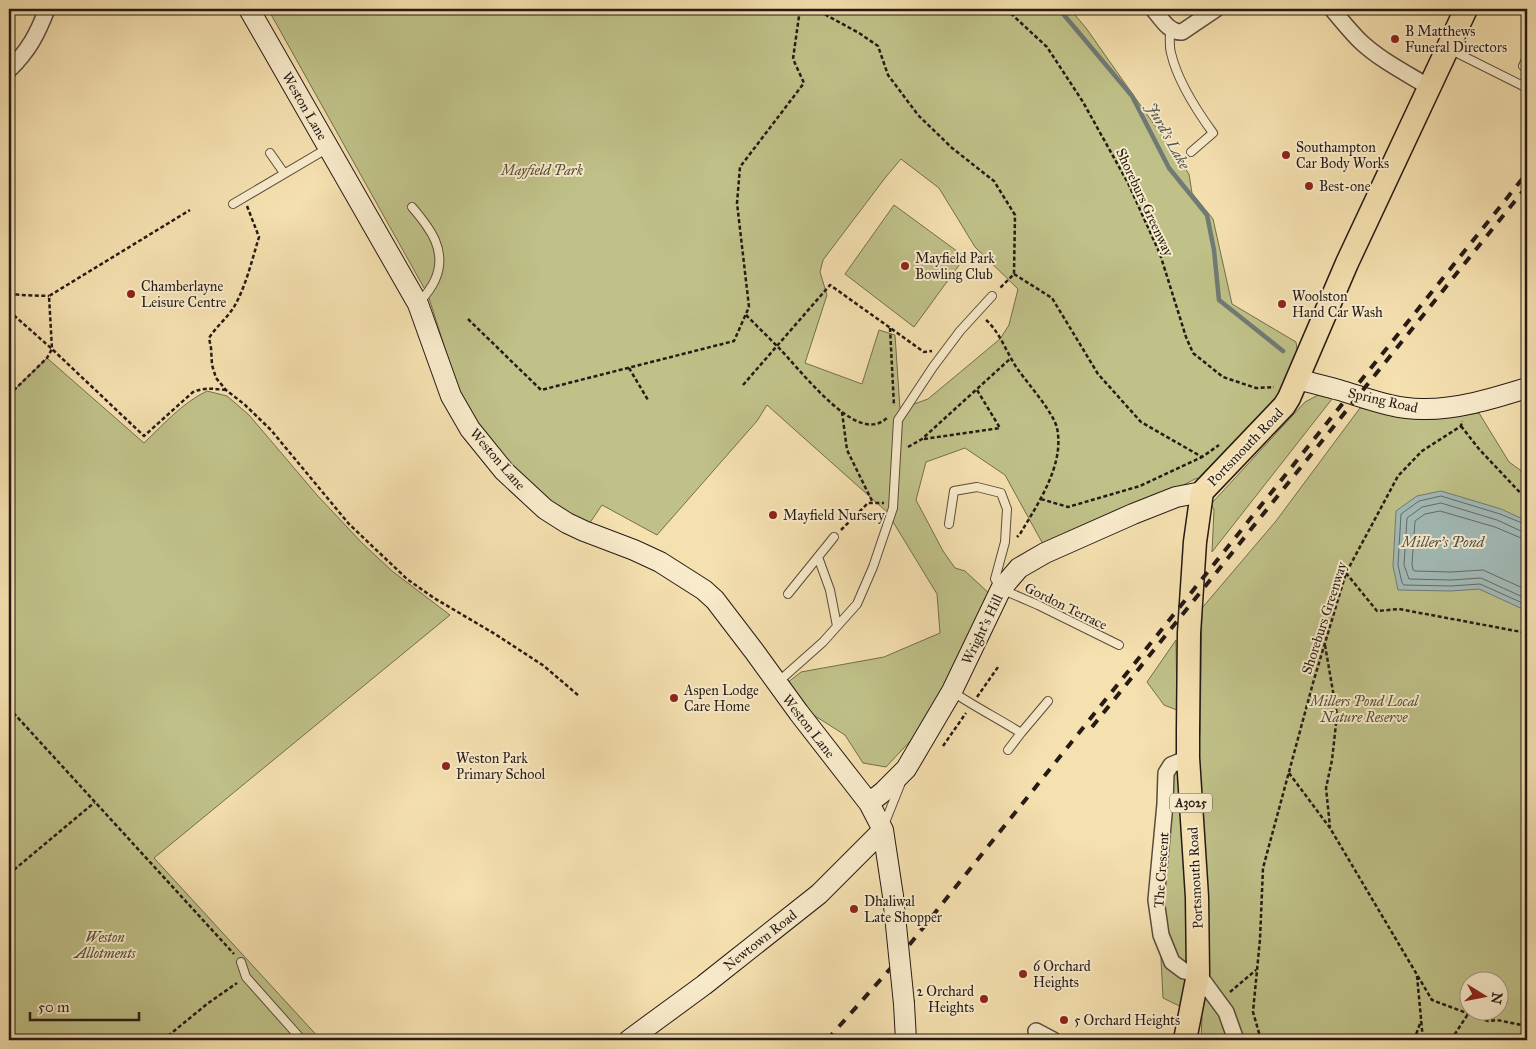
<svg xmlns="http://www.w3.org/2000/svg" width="1536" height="1049" font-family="'IM FELL Great Primer',serif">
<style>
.green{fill:#bfc188;stroke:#726e4e;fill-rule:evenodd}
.water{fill:#a2bab7;stroke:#707a76}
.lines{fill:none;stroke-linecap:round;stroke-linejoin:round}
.shore{stroke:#646a66;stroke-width:1}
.stream{stroke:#707a76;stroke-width:4.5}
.lane-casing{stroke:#5a4c3c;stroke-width:10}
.street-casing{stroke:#5a4c3c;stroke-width:18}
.secondary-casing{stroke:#261a15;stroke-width:22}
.primary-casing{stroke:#261a15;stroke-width:25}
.path{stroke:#261a15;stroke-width:2.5;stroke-dasharray:4 2.5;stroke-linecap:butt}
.lane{stroke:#f8ebcb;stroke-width:8}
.street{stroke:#f8ebcb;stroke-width:15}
.secondary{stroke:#f8ebcb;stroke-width:20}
.primary{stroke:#f5e0af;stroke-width:22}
.rail{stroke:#261a15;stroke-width:4;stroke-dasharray:9 9;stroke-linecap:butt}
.secondary-bridge-casing{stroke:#261a15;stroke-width:22;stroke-linecap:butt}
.secondary-bridge{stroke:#f8ebcb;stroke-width:20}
.poi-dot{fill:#8f2418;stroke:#f8ebcb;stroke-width:2}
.labels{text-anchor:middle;stroke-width:4;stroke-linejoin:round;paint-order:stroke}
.shield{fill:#f8ebcb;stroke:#65594c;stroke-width:1}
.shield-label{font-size:12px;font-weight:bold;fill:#261a15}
.poi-label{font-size:14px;fill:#261a15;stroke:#f8ebcb;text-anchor:start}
.street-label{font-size:14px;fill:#261a15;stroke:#f8ebcb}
.park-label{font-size:14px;font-style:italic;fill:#544c38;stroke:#f8ebcb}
.water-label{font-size:15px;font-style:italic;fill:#51524e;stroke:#f8ebcb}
</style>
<rect width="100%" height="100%" fill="#f5e0af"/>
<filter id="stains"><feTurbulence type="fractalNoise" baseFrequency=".004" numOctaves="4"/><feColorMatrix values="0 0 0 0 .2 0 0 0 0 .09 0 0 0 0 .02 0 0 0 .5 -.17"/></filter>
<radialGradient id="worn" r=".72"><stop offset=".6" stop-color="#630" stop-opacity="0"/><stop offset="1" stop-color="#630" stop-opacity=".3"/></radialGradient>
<path class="green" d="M268 9H1070L1086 28 1189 174 1192 193 1213 219 1232 304 1296 342 1299 362 1275 404 1208 476 1195 479 1159 498 1044 546 1005 475 965 448 926 462 916 500 943 551 955 568 965 571 992 596 951 675 915 736 886 767 863 763 845 735 804 709 787 683 801 672 884 657 940 633 937 594 887 512 767 405 757 421 657 535 602 505 587 527 576 521 506 465 462 402 428 295ZM901 159 939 188 975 247 1018 289 1009 325 1000 339 928 399 900 409 895 335 879 330 862 384 805 363 827 295 820 272 823 260 885 178Z
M894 205 965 257 914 327 845 274Z
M47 358 144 443C164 424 182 403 207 391L227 396 249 415 317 495 362 543 392 571 450 615 154 858 321 1040H9V395Z
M1320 394 1332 399 1212 552 1214 510 1211 504 1305 402Z
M1360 408 1434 419 1479 413 1509 462 1527 475V1040H1201L1202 1017 1163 998 1161 959 1166 848 1174 773 1200 735 1202 608 1276 521ZM1468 982H1498V1012H1468Z
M1176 640 1177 710 1164 705 1147 682Z"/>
<path class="water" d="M1441 491 1501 509 1527 521V611L1479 589 1451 591 1398 590 1393 566 1396 511 1417 496Z"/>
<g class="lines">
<path class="shore" d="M1527 525 1500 514 1441 496 1419 501 1401 514 1398 565 1402 583 1404 585 1451 586 1480 584 1527 605
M1527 532 1521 531 1497 520 1441 503 1422 507 1407 518 1404 565 1409 579 1451 580 1481 578 1527 599
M1527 539 1521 538 1495 527 1440 511 1425 514 1415 521 1412 564 1413 570 1415 571 1451 572 1483 570 1527 590"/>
<path class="stream" d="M1059 9 1132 96 1169 168 1207 215 1214 250 1219 300 1283 351"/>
<defs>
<path id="lane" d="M1170 30C1170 37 1169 46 1171 53 1177 79 1197 111 1213 133L1191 152
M1449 49 1527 88
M1523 66 1527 57
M270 153 284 173
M233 204 328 148
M412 207C430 228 448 251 435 280 431 289 425 296 419 303
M949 524 954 491 977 487 1001 493 1007 509 1005 542 995 579 1001 589 1038 605 1119 645
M818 557 830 590 837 626
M788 594 834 537
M778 682 823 642 857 604 873 567 893 508 898 420 933 367 960 331 992 296
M953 692C975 707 999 719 1021 733L1048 701
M1008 750 1021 733
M884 825 900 785
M241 962 246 977 302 1040"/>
<path id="street" d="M1153 9C1161 18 1169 33 1182 32L1216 9
M1332 9C1341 20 1350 31 1360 41 1380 60 1406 73 1429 87
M9 70C29 50 37 35 47 9
M1188 758 1171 765 1166 773 1165 804 1156 900 1161 935 1172 962 1184 971 1198 974 1226 1012 1236 1040
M1036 1031 1053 1040"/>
<path id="secondary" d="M249 9 418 304 451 396 470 429 504 471 545 509 567 523 584 531 634 550 660 562 704 590 715 600 754 651 799 713 869 803 883 830 893 896
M1298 379C1311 383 1325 386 1339 390 1366 398 1396 410 1425 409 1460 409 1494 398 1527 388
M869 803 883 792 906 769 952 691 1001 589 1019 568 1045 553 1133 514 1176 497 1202 492
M904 1004 906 1040
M629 1040 704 985 819 894 883 830"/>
<path id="primary" d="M1185 1040 1198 974 1197 897 1188 758V731L1189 633 1195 542 1202 492 1284 406 1289 398 1347 263 1466 9"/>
</defs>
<use href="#lane" class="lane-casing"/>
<use href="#street" class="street-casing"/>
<use href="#secondary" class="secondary-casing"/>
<use href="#primary" class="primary-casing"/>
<path class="path" d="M821 9 826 15 859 33 878 46 888 75 918 115 952 148 994 181 1015 215 1014 274 999 289
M1006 9 1047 47 1083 102 1128 183 1160 254 1186 337 1193 353 1223 377 1256 388 1274 387
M247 206 259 237C252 260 246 286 234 307 227 318 216 327 209 338L211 348 212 365 216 378 226 390 244 404 271 430 349 524 407 579 434 598 495 634 544 666 579 696
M1014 274 1052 298 1098 374 1141 422 1202 457 1219 445
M9 293 20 295 49 296
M9 311 52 349 144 436 193 392C205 387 214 389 226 390
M746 315C757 326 768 337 779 348 799 369 838 419 866 424 874 426 881 423 887 418
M468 319 541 390 734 341 749 307 737 203 740 167 804 83 793 59 800 9
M986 320C1001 333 1007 355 1019 371 1029 385 1053 412 1057 428 1065 465 1037 505 1020 534L1017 537
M890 328 894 406
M629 368 648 400
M743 385 830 285 924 352 932 351
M9 395 47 358 52 349 49 296 190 210
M842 412 847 450 873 503
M1461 426 1479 449 1527 500
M924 439 1000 428 977 390
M908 447 922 439 1011 358
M1041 499 1068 507 1140 486 1202 457
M841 530 868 503H884
M1346 573 1377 611 1399 609 1527 633
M1325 645 1337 715 1332 760 1326 788 1330 827
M977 697 998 667
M9 708 234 954
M943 746 966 713
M1289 773 1330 828 1432 1000 1488 1021 1497 1020 1527 1026
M9 874 95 802
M1417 976 1423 1040
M1230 992 1256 970
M163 1040 207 1004 237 983
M1261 1040 1253 1012 1260 939 1263 868 1313 683 1346 573 1398 476 1422 451 1461 426 1462 421
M1414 1040 1421 1021
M1451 1040 1468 1014"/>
<use href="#lane" class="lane"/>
<use href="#street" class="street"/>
<use href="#secondary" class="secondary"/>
<use href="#primary" class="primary"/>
<path class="rail" d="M1092 727 1527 186
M827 1040 890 969 1527 173"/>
<defs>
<path id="secondary-bridge" d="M893 896 904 1004"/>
</defs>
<use href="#secondary-bridge" class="secondary-bridge-casing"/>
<use href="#secondary-bridge" class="secondary-bridge"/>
</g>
<g class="poi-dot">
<circle cx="1395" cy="39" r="5"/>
<circle cx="1286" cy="155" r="5"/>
<circle cx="1309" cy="186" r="5"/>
<circle cx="905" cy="266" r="5"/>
<circle cx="131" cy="294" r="5"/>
<circle cx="1282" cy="304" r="5"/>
<circle cx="773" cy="515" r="5"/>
<circle cx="674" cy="698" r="5"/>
<circle cx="446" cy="766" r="5"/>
<circle cx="854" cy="909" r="5"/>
<circle cx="1023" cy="974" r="5"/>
<circle cx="984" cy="999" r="5"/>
<circle cx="1064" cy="1020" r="5"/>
</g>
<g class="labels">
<rect class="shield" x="1170" y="793.5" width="42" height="19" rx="4"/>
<g class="shield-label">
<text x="1191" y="807">A3025</text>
</g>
<g class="poi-label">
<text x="1405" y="36">B Matthews<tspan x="1405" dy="16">Funeral Directors</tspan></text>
<text x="1296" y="152">Southampton<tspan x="1296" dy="16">Car Body Works</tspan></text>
<text x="1319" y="191">Best-one</text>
<text x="915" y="263">Mayfield Park<tspan x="915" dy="16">Bowling Club</tspan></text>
<text x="141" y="291">Chamberlayne<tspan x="141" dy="16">Leisure Centre</tspan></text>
<text x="1292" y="301">Woolston<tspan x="1292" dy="16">Hand Car Wash</tspan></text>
<text x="783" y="520">Mayfield Nursery</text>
<text x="684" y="695">Aspen Lodge<tspan x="684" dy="16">Care Home</tspan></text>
<text x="456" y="763">Weston Park<tspan x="456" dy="16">Primary School</tspan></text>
<text x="864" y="906">Dhaliwal<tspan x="864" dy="16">Late Shopper</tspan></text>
<text x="1033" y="971">6 Orchard<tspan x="1033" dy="16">Heights</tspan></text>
<text x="974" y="996" text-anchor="end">2 Orchard<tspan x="974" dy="16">Heights</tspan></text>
<text x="1074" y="1025">5 Orchard Heights</text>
</g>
<g class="street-label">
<text transform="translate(305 106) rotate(60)" y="5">Weston Lane</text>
<text transform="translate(1145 202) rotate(65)" y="5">Shoreburs Greenway</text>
<text transform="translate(1383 400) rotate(13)" y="5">Spring Road</text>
<text transform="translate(1245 447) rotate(-46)" y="5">Portsmouth Road</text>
<text transform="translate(498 459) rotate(49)" y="5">Weston Lane</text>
<text transform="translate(1066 606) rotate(26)" y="5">Gordon Terrace</text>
<text transform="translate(1324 618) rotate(-72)" y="5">Shoreburs Greenway</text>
<text transform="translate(982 629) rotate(-64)" y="5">Wright's Hill</text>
<text transform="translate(809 726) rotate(52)" y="5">Weston Lane</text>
<text transform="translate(1161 870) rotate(-86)" y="5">The Crescent</text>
<text transform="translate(1195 878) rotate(-93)" y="5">Portsmouth Road</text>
<text transform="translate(760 940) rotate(-38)" y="5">Newtown Road</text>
</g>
<g class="park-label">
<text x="542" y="175">Mayfield Park</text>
<text x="1364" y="706">Millers Pond Local<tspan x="1364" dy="16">Nature Reserve</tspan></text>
<text x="105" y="942">Weston<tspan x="105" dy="16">Allotments</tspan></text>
</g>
<g class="water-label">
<text transform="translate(1168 136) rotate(61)" y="5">Jurd's Lake</text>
<text x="1443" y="547">Miller's Pond</text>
</g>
</g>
<rect width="1536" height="1049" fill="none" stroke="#f5e0af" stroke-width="30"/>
<rect x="10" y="10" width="1516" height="1029" fill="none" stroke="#261a15" stroke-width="2.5"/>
<rect x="15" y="15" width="1506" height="1019" fill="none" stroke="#261a15"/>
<g transform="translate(1484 996) rotate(100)"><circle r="24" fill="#f8ebcb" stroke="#a49782"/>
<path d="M0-4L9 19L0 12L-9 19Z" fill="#8f2418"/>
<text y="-8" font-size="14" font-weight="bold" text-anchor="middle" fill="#261a15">N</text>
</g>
<path d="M30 1012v8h109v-8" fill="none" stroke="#261a15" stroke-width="2.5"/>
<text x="38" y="1012" font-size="15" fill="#261a15" stroke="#f8ebcb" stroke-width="4" paint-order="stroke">50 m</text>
<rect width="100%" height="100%" filter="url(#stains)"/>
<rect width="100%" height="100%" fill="url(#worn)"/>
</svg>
